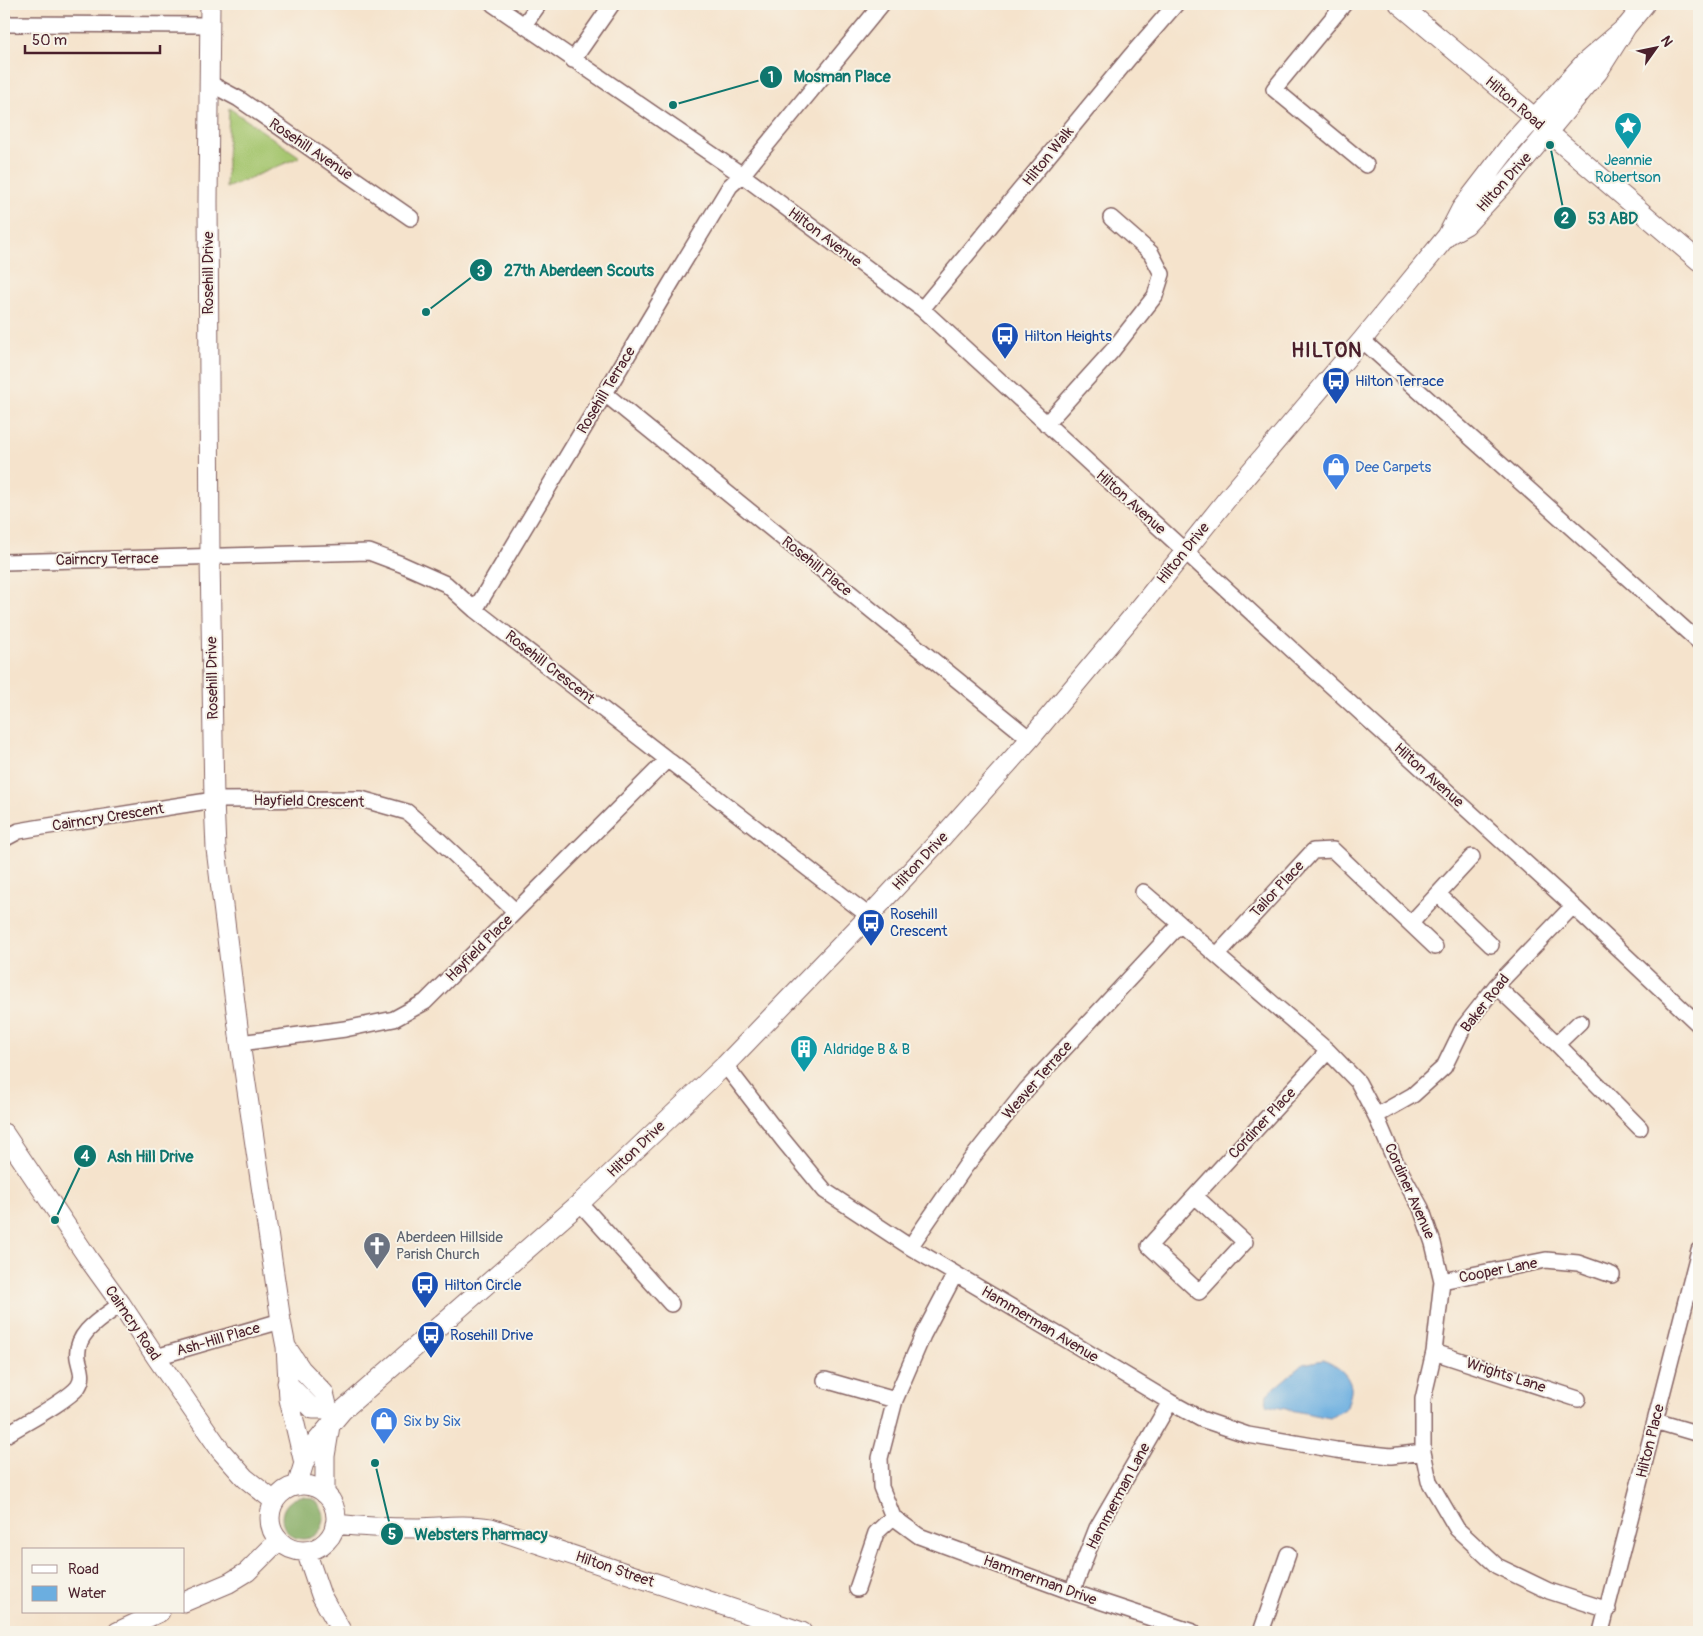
<svg xmlns="http://www.w3.org/2000/svg" width="1703" height="1636" font-family="Pangolin,sans-serif">
<style>
.green{fill:#a6c66f;stroke:#78724d}
.forest{fill:#84ab62;stroke:#676546}
.water{fill:#6baee0;stroke:#5a6686}
.lines{fill:none;stroke-linecap:round;stroke-linejoin:round}
.minor-casing{stroke:#866463;stroke-width:18}
.tertiary-casing{stroke:#866463;stroke-width:21}
.minor{stroke:#fff;stroke-width:15}
.tertiary{stroke:#fff;stroke-width:19}
.labels{text-anchor:middle;stroke-width:4;stroke-linejoin:round;paint-order:stroke}
.street-label{font-size:15px;fill:#4a1f2b;stroke:#f7f3e8}
.culture-label{font-size:15px;fill:#0d838f;stroke:#f7f3e8}
.transit-label{font-size:15px;fill:#164399;stroke:#f7f3e8;text-anchor:start}
.shop-label{font-size:15px;fill:#366cbe;stroke:#f7f3e8;text-anchor:start}
.worship-label{font-size:15px;fill:#5b616d;stroke:#f7f3e8;text-anchor:start}
.district-label{font-size:20px;font-weight:bold;letter-spacing:1px;fill:#4a1f2b;stroke:#f7f3e8}
.leader{fill:none;stroke:#0f766e;stroke-width:2}
.callout-dot{fill:#0f766e;stroke:#f7f3e8;stroke-width:2}
.mark-label{font-size:15px;text-anchor:middle;font-weight:bold;fill:#fff}
.callout-label{font-size:16px;text-anchor:middle;font-weight:bold;fill:#0f766e;stroke:#f7f3e8;stroke-width:4;stroke-linejoin:round;paint-order:stroke}
</style>
<rect width="100%" height="100%" fill="#f7f3e8"/>
<filter id="ink" filterUnits="userSpaceOnUse"><feTurbulence type="fractalNoise" baseFrequency=".02" numOctaves="2"/><feDisplacementMap in="SourceGraphic" scale="10" xChannelSelector="R" yChannelSelector="G"/><feConvolveMatrix kernelMatrix="1 2 1 2 8 2 1 2 1" color-interpolation-filters="sRGB"/></filter>
<filter id="wash" filterUnits="userSpaceOnUse"><feTurbulence type="fractalNoise" baseFrequency=".0096" numOctaves="4" result="noise"/><feDisplacementMap in="SourceGraphic" scale="20" xChannelSelector="R" yChannelSelector="G"/><feGaussianBlur stdDeviation="1.12" result="paint"/><feColorMatrix in="noise" values="0 0 0 0 0 0 0 0 0 0 0 0 0 0 0 0 0 1.4 0 .05"/><feComposite in="paint" operator="in"/></filter>
<g filter="url(#wash)">
<rect width="100%" height="100%" fill="#f5e3cc"/>
<path class="green" d="M229 108 300 157 226 188Z"/>
<path class="forest" d="M282 1518a21 21 0 1 1 42 0a21 21 0 1 1-42 0Z"/>
<path class="water" d="M1323 1360C1335 1365 1348 1372 1351 1387 1352 1393 1348 1402 1347 1407L1330 1418 1266 1405 1267 1394 1303 1364Z"/>
</g>
<g filter="url(#ink)">
<g class="lines">
<defs>
<path id="minor" d="M493 4 742 175 922 309 1315 671 1573 906 1699 1025
M1344 4 1274 89 1366 165
M4 24 209 25
M524 25 539 4
M573 60 612 4
M209 83 239 99 411 218
M922 309 1129 58 1176 4
M1362 340 1699 642
M604 393 1030 739
M1046 424 1112 351 1155 296 1162 274 1151 253 1111 218
M4 562 369 552 401 564 446 584 475 610 869 916
M475 610 671 283 730 186 742 175 882 4
M4 839 19 831 36 828 214 800 361 799 407 812 439 840 515 911
M1143 892 1328 1051 1358 1082 1376 1116 1396 1163 1421 1208 1433 1243 1442 1281 1434 1352 1423 1399V1452L1429 1481 1457 1529 1497 1566 1549 1591 1608 1610
M1438 894 1491 945
M1411 923 1472 857
M1217 955 1313 851 1333 850 1435 947
M1496 986 1557 1044 1640 1128
M240 1043 345 1029 394 1019 425 1002 668 759
M1557 1044 1580 1022
M725 1065 783 1140 825 1191 910 1247 1072 1343 1170 1402 1201 1419 1248 1435 1336 1450 1391 1456 1423 1452
M1376 1116 1413 1095 1444 1067 1463 1028 1496 986 1573 906
M1195 1196 1245 1242 1199 1292 1149 1246 1328 1051
M580 1203 671 1304
M910 1247 965 1167 1027 1089 1180 924
M955 1274 923 1335 895 1400 880 1458 881 1487 893 1517 919 1536 1072 1592 1193 1632
M1442 1281 1546 1260 1578 1263 1612 1275
M1434 1352 1578 1399
M156 1357 281 1321
M825 1380 895 1400
M1655 1421 1699 1434
M4 1436C21 1425 67 1401 78 1387 85 1376 80 1369 78 1358 74 1332 104 1317 121 1304
M857 1589 876 1533 893 1517
M1072 1592 1097 1528 1170 1402
M1261 1632 1288 1554
M1601 1632 1699 1250"/>
<path id="tertiary" d="M210 4 208 201 210 557 214 800 216 849 240 1043 281 1321 286 1347 289 1399 304 1463
M1399 4 1529 113 1548 132 1699 261
M1448 235 1466 225 1506 182 1598 72 1627 26 1645 4
M4 1133 90 1261 121 1304 156 1357 221 1451 245 1478 274 1501
M287 1348 301 1369 324 1393 328 1409 336 1418
M287 1383 313 1409H328
M270 1518a33 33 0 1 1 66 0a33 33 0 1 1-66 0Z
M297 1486 304 1463 311 1448 343 1410 580 1203 725 1065 869 916 936 844 1030 739 1142 605 1227 499 1362 340 1447 236 1461 209 1511 144 1583 64 1627 26
M325 1494V1456L330 1426
M335 1524C362 1527 390 1528 417 1528 442 1527 466 1524 491 1528L802 1632
M306 1551 321 1595 342 1632
M184 1602 229 1583 247 1572 278 1541
M117 1632 160 1612"/>
</defs>
<use href="#minor" class="minor-casing"/>
<use href="#tertiary" class="tertiary-casing"/>
<use href="#minor" class="minor"/>
<use href="#tertiary" class="tertiary"/>
</g>
</g>
<defs>
<symbol id="sight-pin" viewBox="-11 -11 22 30"><path d="M0 17L-7.5 6A9.5 9.5 0 1 1 7.5 6Z" fill="#0f9aa8" stroke="#f7f3e8"/><path d="M0-6L1.8-2.2L6-1.7L2.9 1.2L3.7 5.4L0 3.3L-3.7 5.4L-2.9 1.2L-6-1.7L-1.8-2.2Z" fill="#fff"/></symbol>
<symbol id="bus-pin" viewBox="-11 -11 22 30"><path d="M0 17L-7.5 6A9.5 9.5 0 1 1 7.5 6Z" fill="#1a4fb4" stroke="#f7f3e8"/><path d="M-5-6H5V4H4V6H2V4H-2V6H-4V4H-5ZM-3.5-4V0h7V-4ZM-3.5 1.2v1.5H-2V1.2ZM2 1.2v1.5H3.5V1.2Z" fill="#fff"/></symbol>
<symbol id="shop-pin" viewBox="-11 -11 22 30"><path d="M0 17L-7.5 6A9.5 9.5 0 1 1 7.5 6Z" fill="#3f7fe0" stroke="#f7f3e8"/><path d="M-5-2.5h2.3a2.7 3.5 0 0 1 5.4 0H5L5.5 6h-11ZM-1.5-2.5h3a1.5 2.3 0 0 0-3 0Z" fill="#fff"/></symbol>
<symbol id="building-pin" viewBox="-11 -11 22 30"><path d="M0 17L-7.5 6A9.5 9.5 0 1 1 7.5 6Z" fill="#0f9aa8" stroke="#f7f3e8"/><path d="M-4-6H4V6H1V3H-1V6H-4ZM-2.5-4.3h1.7v1.8h-1.7ZM.8-4.3h1.7v1.8H.8ZM-2.5-1h1.7V.8h-1.7ZM.8-1h1.7V.8H.8Z" fill="#fff"/></symbol>
<symbol id="church-pin" viewBox="-11 -11 22 30"><path d="M0 17L-7.5 6A9.5 9.5 0 1 1 7.5 6Z" fill="#6b7280" stroke="#f7f3e8"/><path d="M-1.2-6h2.4v3.5h3.3v2.4h-3.3V6h-2.4V-.1h-3.3v-2.4h3.3Z" fill="#fff"/></symbol>
</defs>
<g fill-rule="evenodd">
<use href="#sight-pin" x="1612" y="110" width="32" height="43"/>
<use href="#bus-pin" x="989" y="320" width="32" height="43"/>
<use href="#bus-pin" x="1320" y="365" width="32" height="43"/>
<use href="#shop-pin" x="1320" y="451" width="32" height="43"/>
<use href="#bus-pin" x="855" y="907" width="32" height="43"/>
<use href="#building-pin" x="788" y="1033" width="32" height="43"/>
<use href="#church-pin" x="361" y="1230" width="32" height="43"/>
<use href="#bus-pin" x="409" y="1269" width="32" height="43"/>
<use href="#bus-pin" x="415" y="1319" width="32" height="43"/>
<use href="#shop-pin" x="368" y="1405" width="32" height="43"/>
</g>
<g class="labels">
<g class="street-label">
<text transform="translate(1515 103) rotate(41)" y="5">Hilton Road</text>
<text transform="translate(311 149) rotate(34)" y="5">Rosehill Avenue</text>
<text transform="translate(1048 156) rotate(-51)" y="5">Hilton Walk</text>
<text transform="translate(1504 182) rotate(-48)" y="5">Hilton Drive</text>
<text transform="translate(825 237) rotate(37)" y="5">Hilton Avenue</text>
<text transform="translate(208 273) rotate(-90)" y="5">Rosehill Drive</text>
<text transform="translate(606 390) rotate(-59)" y="5">Rosehill Terrace</text>
<text transform="translate(1131 502) rotate(42)" y="5">Hilton Avenue</text>
<text transform="translate(1183 553) rotate(-51)" y="5">Hilton Drive</text>
<text transform="translate(107 559) rotate(-1)" y="5">Cairncry Terrace</text>
<text transform="translate(817 566) rotate(39)" y="5">Rosehill Place</text>
<text transform="translate(550 667) rotate(38)" y="5">Rosehill Crescent</text>
<text transform="translate(212 678) rotate(-91)" y="5">Rosehill Drive</text>
<text transform="translate(1429 775) rotate(42)" y="5">Hilton Avenue</text>
<text transform="translate(309 801) rotate(1)" y="5">Hayfield Crescent</text>
<text transform="translate(108 817) rotate(-9)" y="5">Cairncry Crescent</text>
<text transform="translate(920 861) rotate(-47)" y="5">Hilton Drive</text>
<text transform="translate(1277 889) rotate(-47)" y="5">Tailor Place</text>
<text transform="translate(479 948) rotate(-45)" y="5">Hayfield Place</text>
<text transform="translate(1485 1003) rotate(-52)" y="5">Baker Road</text>
<text transform="translate(1037 1080) rotate(-49)" y="5">Weaver Terrace</text>
<text transform="translate(1262 1123) rotate(-47)" y="5">Cordiner Place</text>
<text transform="translate(636 1149) rotate(-44)" y="5">Hilton Drive</text>
<text transform="translate(1410 1191) rotate(66)" y="5">Cordiner Avenue</text>
<text transform="translate(1498 1270) rotate(-11)" y="5">Cooper Lane</text>
<text transform="translate(133 1323) rotate(56)" y="5">Cairncry Road</text>
<text transform="translate(1040 1324) rotate(31)" y="5">Hammerman Avenue</text>
<text transform="translate(218 1339) rotate(-16)" y="5">Ash-Hill Place</text>
<text transform="translate(1506 1375) rotate(18)" y="5">Wrights Lane</text>
<text transform="translate(1650 1441) rotate(-76)" y="5">Hilton Place</text>
<text transform="translate(1118 1496) rotate(-62)" y="5">Hammerman Lane</text>
<text transform="translate(615 1569) rotate(19)" y="5">Hilton Street</text>
<text transform="translate(1040 1580) rotate(20)" y="5">Hammerman Drive</text>
</g>
<g class="culture-label">
<text x="1628" y="165">Jeannie<tspan x="1628" dy="17">Robertson</tspan></text>
<text x="823" y="1054" text-anchor="start">Aldridge B &amp; B</text>
</g>
<g class="transit-label">
<text x="1024" y="341">Hilton Heights</text>
<text x="1355" y="386">Hilton Terrace</text>
<text x="890" y="919">Rosehill<tspan x="890" dy="17">Crescent</tspan></text>
<text x="444" y="1290">Hilton Circle</text>
<text x="450" y="1340">Rosehill Drive</text>
</g>
<g class="shop-label">
<text x="1355" y="472">Dee Carpets</text>
<text x="403" y="1426">Six by Six</text>
</g>
<g class="worship-label">
<text x="396" y="1242">Aberdeen Hillside<tspan x="396" dy="17">Parish Church</tspan></text>
</g>
<g class="district-label">
<text x="1327" y="357">HILTON</text>
</g>
</g>
<path class="leader" d="M673 105L771 77M1550 145L1565 218M426 312L481 270M55 1220L85 1156M375 1463L392 1534"/>
<g class="callout-dot">
<circle cx="673" cy="105" r="5"/>
<circle cx="1550" cy="145" r="5"/>
<circle cx="426" cy="312" r="5"/>
<circle cx="55" cy="1220" r="5"/>
<circle cx="375" cy="1463" r="5"/>
<circle cx="771" cy="77" r="12"/>
<circle cx="1565" cy="218" r="12"/>
<circle cx="481" cy="270" r="12"/>
<circle cx="85" cy="1156" r="12"/>
<circle cx="392" cy="1534" r="12"/>
</g>
<g class="mark-label">
<text x="771" y="82">1</text>
<text x="1565" y="223">2</text>
<text x="481" y="276">3</text>
<text x="85" y="1161">4</text>
<text x="392" y="1539">5</text>
</g>
<g class="callout-label">
<text x="842" y="82">Mosman Place</text>
<text x="1613" y="224">53 ABD</text>
<text x="579" y="276">27th Aberdeen Scouts</text>
<text x="150" y="1162">Ash Hill Drive</text>
<text x="481" y="1540">Websters Pharmacy</text>
</g>
<rect width="1703" height="1636" fill="none" stroke="#f7f3e8" stroke-width="20"/>
<rect x="22" y="1548" width="162" height="65" fill="#f7f3e8" stroke="#b29e9c"/>
<rect x="32" y="1565" width="25" height="8" fill="#ffffff" stroke="#b29e9c"/>
<text x="68" y="1574" font-size="15" fill="#4a1f2b">Road</text>
<rect x="32" y="1586" width="25" height="15" fill="#6baee0" stroke="#b29e9c"/>
<text x="68" y="1598" font-size="15" fill="#4a1f2b">Water</text>
<g transform="translate(1656 48) rotate(57)" stroke="#f7f3e8" stroke-width="4" paint-order="stroke">
<path d="M0-4L9 19L0 12L-9 19Z" fill="#4a1f2b"/>
<text y="-8" font-size="14" font-weight="bold" text-anchor="middle" fill="#4a1f2b">N</text>
</g>
<path d="M25 45v8h135v-8" fill="none" stroke="#4a1f2b" stroke-width="2.5"/>
<text x="32" y="45" font-size="15" fill="#4a1f2b" stroke="#f7f3e8" stroke-width="4" paint-order="stroke">50 m</text>
</svg>
